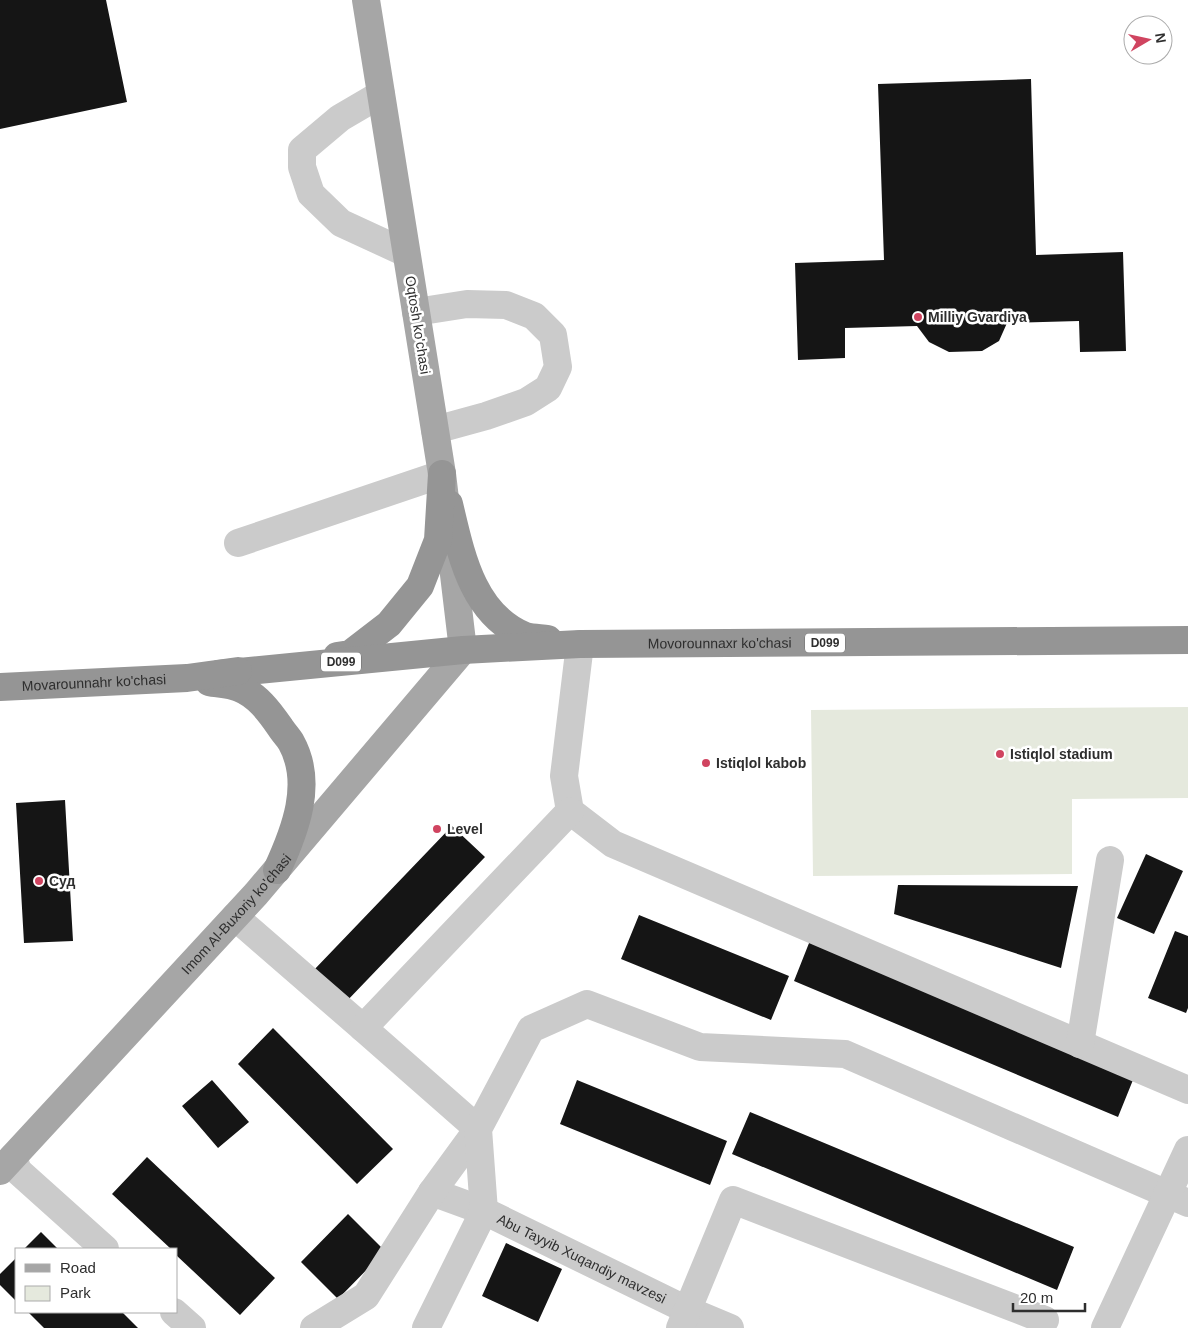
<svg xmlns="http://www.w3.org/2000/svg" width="1188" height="1328" font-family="Helvetica,sans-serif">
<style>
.green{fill:#e5e9dd}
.building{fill:#151515}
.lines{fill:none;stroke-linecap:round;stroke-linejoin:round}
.minor{stroke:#cbcbcb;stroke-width:28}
.major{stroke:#a6a6a6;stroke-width:28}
.highway{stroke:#959595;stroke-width:28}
.poi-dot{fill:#d04460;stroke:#fff;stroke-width:2}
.labels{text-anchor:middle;stroke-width:5;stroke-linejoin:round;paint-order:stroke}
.shield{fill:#fff;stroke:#6d6d6d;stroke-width:1}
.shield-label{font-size:12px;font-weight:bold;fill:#2e2e2e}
.poi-label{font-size:14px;font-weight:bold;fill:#2e2e2e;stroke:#fff;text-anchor:start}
.street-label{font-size:14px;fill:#2e2e2e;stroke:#fff}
</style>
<rect width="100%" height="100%" fill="#fff"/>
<path class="green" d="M1188 707V798L1072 799V874L813 876 811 710Z"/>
<path class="building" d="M0 0H106L127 102 0 129Z
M1031 79 1036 255 1123 252 1126 351 1080 352 1079 321 1007 323 999 341 982 351 949 352 929 342 917 326 845 328V358L798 360 795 263 884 260 878 84Z
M65 800 73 941 24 943 16 803Z
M452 826 485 857 344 1004 312 972Z
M1146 854 1183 871 1154 934 1117 918Z
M898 885 1078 886 1061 968 894 914Z
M639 915 789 976 771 1020 621 959Z
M1175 931 1188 936V1008L1186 1013 1148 998Z
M811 938 1135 1075 1118 1117 794 981Z
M273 1028 393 1149 357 1184 238 1064Z
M212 1080 249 1122 218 1148 182 1106Z
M577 1080 727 1141 710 1185 560 1124Z
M750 1112 1074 1247 1057 1290 732 1154Z
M147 1157 275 1278 240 1315 176 1255V1249H171L112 1194Z
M348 1214 385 1251 338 1299 301 1262Z
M41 1232 58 1249H24Z
M506 1243 562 1269 538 1322 482 1296Z
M16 1258V1301L0 1285V1274Z
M28 1312H122L138 1328H44Z"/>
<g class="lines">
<g class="minor">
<path d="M381 94 340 118 302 150V167L311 194 341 223 406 253"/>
<path d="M416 312 467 304 506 305 534 316 553 335 558 367 548 388 526 402 486 416 435 430"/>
<path d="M238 543 442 474"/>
<path d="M580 644 564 776 570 811 613 844 1188 1090"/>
<path d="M235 917 363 1028"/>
<path d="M1080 1044 1110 860"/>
<path d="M13 1157 18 1171 105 1249"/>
<path id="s1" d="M432 1192 484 1211 687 1310 730 1328"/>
<path d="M174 1312 192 1328"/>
<path d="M314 1328 366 1296 432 1192 478 1129 363 1028 570 811"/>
<path d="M426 1328 484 1211 478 1129 531 1029 587 1004 700 1047 845 1054 1188 1203"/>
<path d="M680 1328 733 1200 1045 1320"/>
<path d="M1105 1328 1188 1150"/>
</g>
<path class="major" id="s2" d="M0 1171 256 894 463 650 442 474 366 0"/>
<g class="highway">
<path d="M449 504C461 554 472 614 525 636 532 638 541 638 548 639"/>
<path d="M337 656 350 654 389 624 420 586 438 540 442 474"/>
<path id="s3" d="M219 674 463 650 580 644 1188 640"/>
<path d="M209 682C218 684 230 684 239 688 257 695 269 711 280 727 283 732 288 737 291 742 314 783 295 831 277 870"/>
<path id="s4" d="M0 687 187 678 238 671"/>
</g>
</g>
<g class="poi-dot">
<circle cx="918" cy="317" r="5"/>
<circle cx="1000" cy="754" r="5"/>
<circle cx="706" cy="763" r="5"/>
<circle cx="437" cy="829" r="5"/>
<circle cx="39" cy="881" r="5"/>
</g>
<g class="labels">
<g class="shield">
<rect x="805" y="633.5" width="40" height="19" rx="4"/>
<rect x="321" y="652.5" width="40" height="19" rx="4"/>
</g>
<g class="shield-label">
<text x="825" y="647">D099</text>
<text x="341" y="666">D099</text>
</g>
<g class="poi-label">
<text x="928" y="322">Milliy Gvardiya</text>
<text x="1010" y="759">Istiqlol stadium</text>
<text x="716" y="768">Istiqlol kabob</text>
<text x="447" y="834">Level</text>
<text x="49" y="886">Суд</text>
</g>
<g class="street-label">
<text transform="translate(418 325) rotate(81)" y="5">Oqtosh ko'chasi</text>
<text dy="5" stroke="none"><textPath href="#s3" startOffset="502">Movorounnaxr ko'chasi</textPath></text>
<text dy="5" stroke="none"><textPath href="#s4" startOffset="94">Movarounnahr ko'chasi</textPath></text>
<text dy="5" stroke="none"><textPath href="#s2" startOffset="349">Imom Al-Buxoriy ko'chasi</textPath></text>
<text dy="5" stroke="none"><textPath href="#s1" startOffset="164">Abu Tayyib Xuqandiy mavzesi</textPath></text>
</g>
</g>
<rect x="15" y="1248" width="162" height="65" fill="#ffffff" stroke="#ababab"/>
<rect x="25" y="1264" width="25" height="8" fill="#a6a6a6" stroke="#ababab"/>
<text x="60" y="1273" font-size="15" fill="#2e2e2e">Road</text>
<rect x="25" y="1286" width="25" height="15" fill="#e5e9dd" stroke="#ababab"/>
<text x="60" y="1298" font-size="15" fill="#2e2e2e">Park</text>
<g transform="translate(1148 40) rotate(81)"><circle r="24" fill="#ffffff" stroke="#ababab"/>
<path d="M0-4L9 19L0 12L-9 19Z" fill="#d04460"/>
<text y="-8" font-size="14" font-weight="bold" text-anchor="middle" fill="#2e2e2e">N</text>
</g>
<path d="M1013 1303v8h72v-8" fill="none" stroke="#2e2e2e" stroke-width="2.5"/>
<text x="1020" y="1303" font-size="15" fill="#2e2e2e" stroke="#ffffff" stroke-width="4" paint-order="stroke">20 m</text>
</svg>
